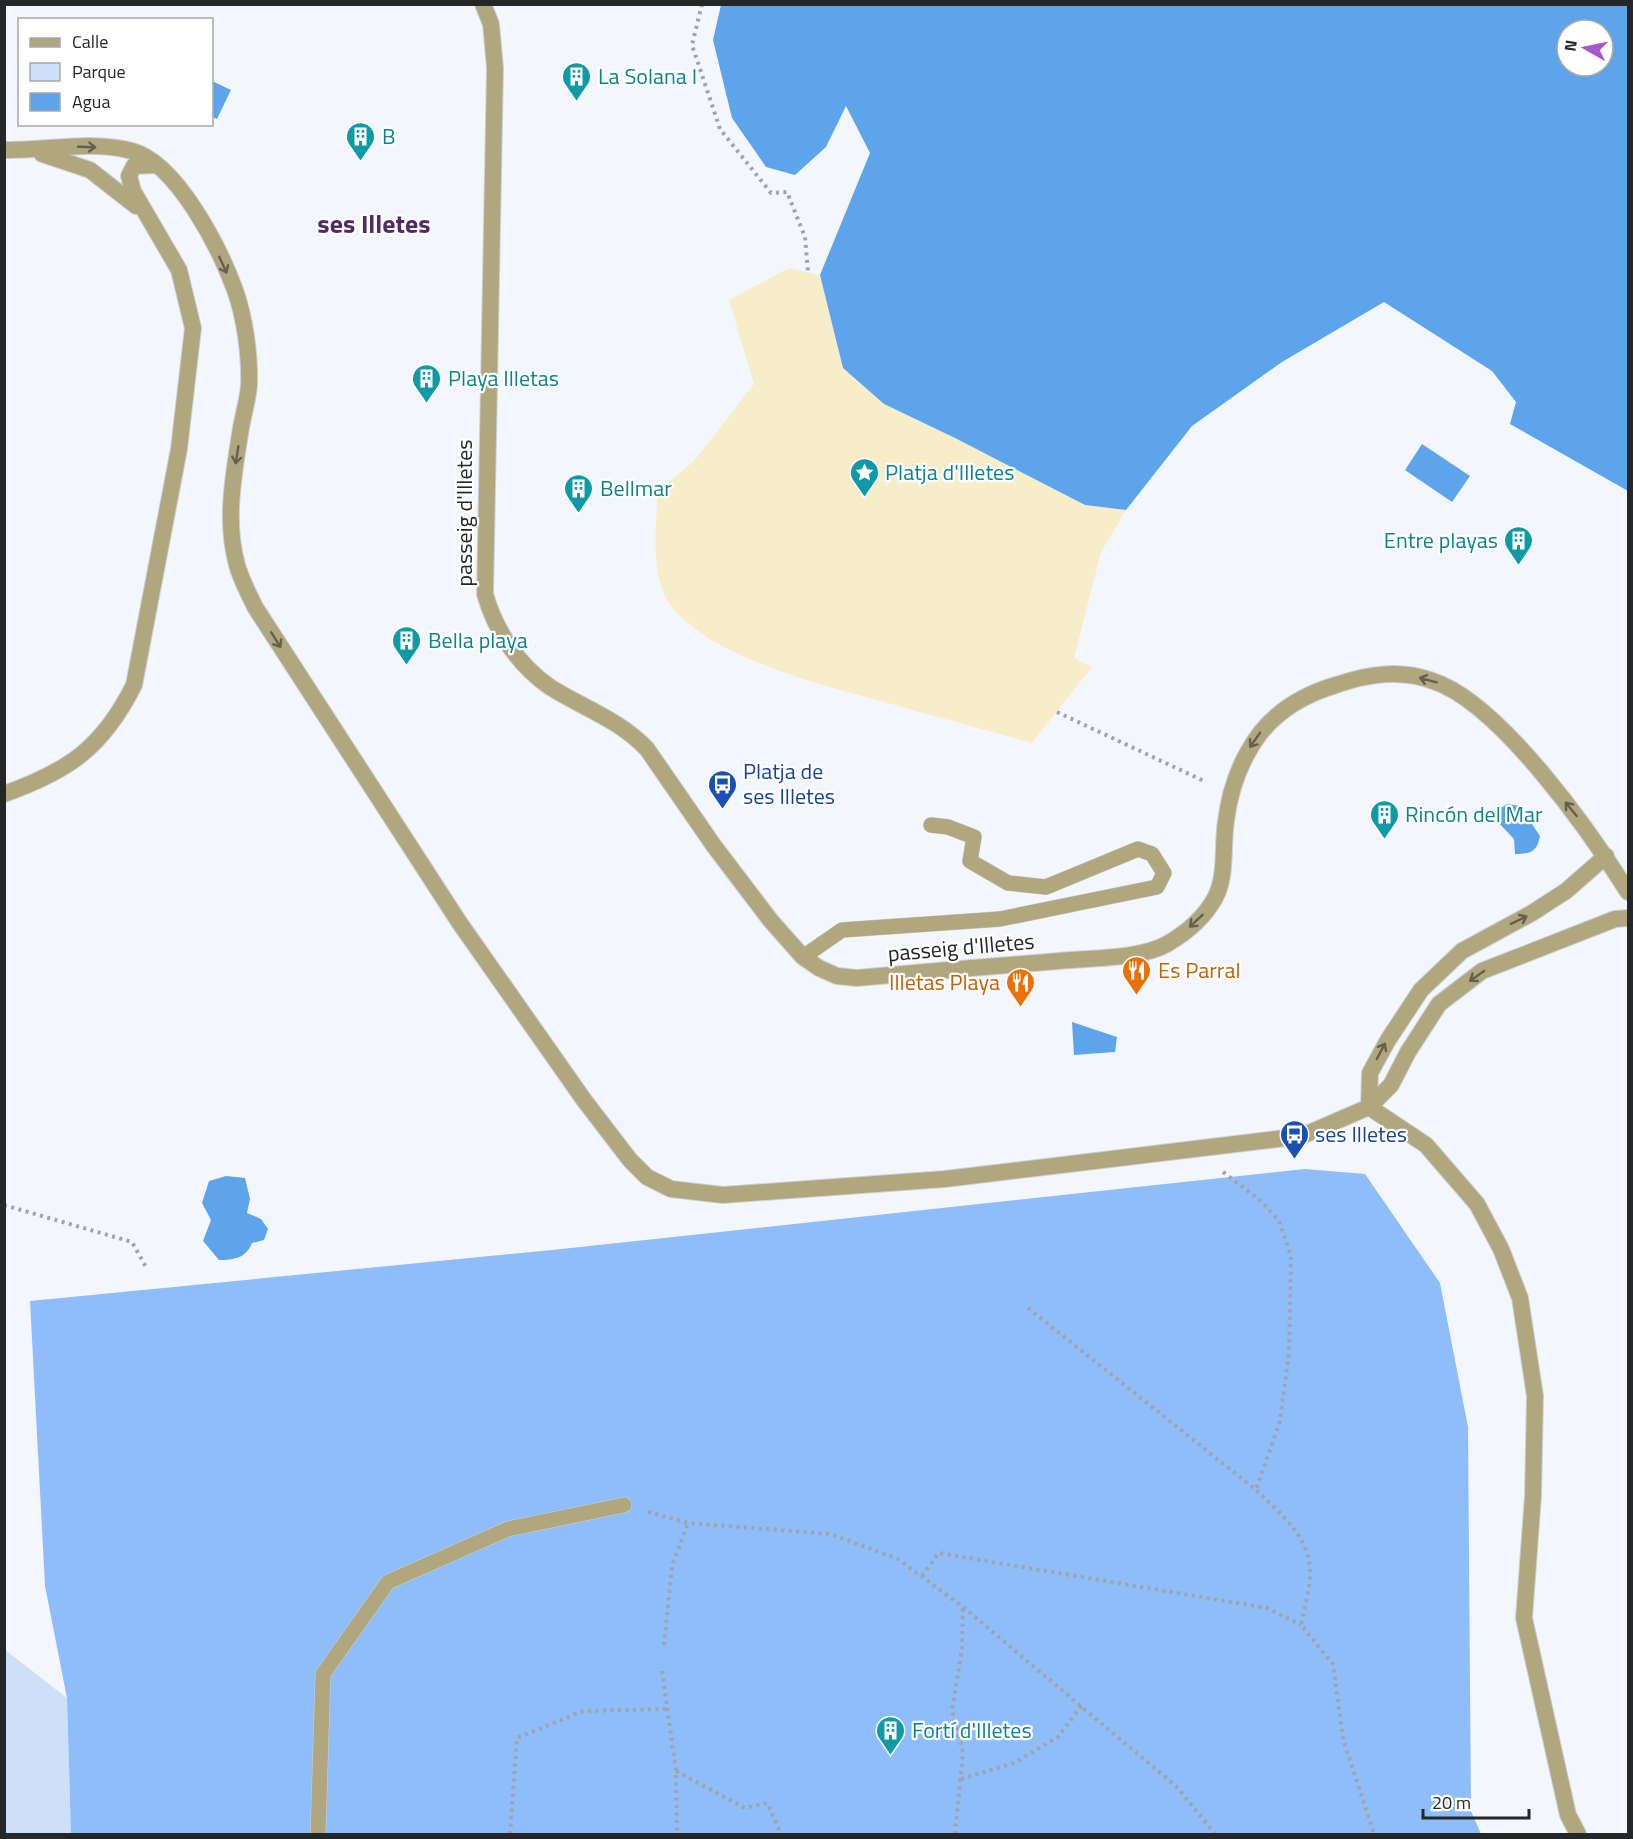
<svg xmlns="http://www.w3.org/2000/svg" width="1633" height="1839" font-family="'Titillium Web',sans-serif">
<style>
.green{fill:#cde0f8}
.forest{fill:#8ebdfa}
.sand{fill:#f7edc8}
.water{fill:#5ea4eb;fill-rule:evenodd}
.lines{fill:none;stroke-linecap:round;stroke-linejoin:round}
.service-casing{stroke:#ced1d6;stroke-width:16}
.minor-casing{stroke:#ced1d6;stroke-width:18}
.path{stroke:#a0a3a7;stroke-width:4;stroke-dasharray:3 4.5;stroke-linecap:butt}
.service{stroke:#b1a77e;stroke-width:15}
.minor{stroke:#b1a77e;stroke-width:16}
.oneway{stroke:#63604e}
.labels{text-anchor:middle;stroke-width:4.5;stroke-linejoin:round;paint-order:stroke}
.culture-label{font-size:22px;fill:#0d838f;stroke:#fff;text-anchor:start}
.street-label{font-size:22px;fill:#242627;stroke:#fff}
.transit-label{font-size:22px;fill:#164399;stroke:#fff;text-anchor:start}
.food-label{font-size:22px;fill:#c56008;stroke:#fff;text-anchor:start}
.quarter-label{font-size:26px;font-weight:bold;fill:#512c64;stroke:#fff}
</style>
<rect width="100%" height="100%" fill="#f3f7fd"/>
<path class="green" d="M4 1649 67 1698 71 1834H5Z"/>
<path class="forest" d="M1305 1169 1365 1174 1440 1283 1468 1427 1471 1811 1481 1834H71L67 1698 45 1586 30 1301 552 1250Z"/>
<path class="sand" d="M789 268 820 275 843 368 884 404 955 438 1085 505 1126 510 1101 552 1074 658 1092 667 1032 743C986 730 941 718 895 705 830 687 716 661 672 607 649 579 656 525 658 491L694 461 754 384 729 300Z"/>
<path class="water" d="M721 5H1628V491L1510 424 1516 402 1492 371 1384 302 1282 362 1192 426 1126 510 1085 505 955 438 884 404 843 368 820 275 870 153 846 106 826 147 795 175 766 167 732 118 713 40ZM1567 30H1603V66H1567Z
M212 81 231 90 217 119 212 117Z
M1422 444 1470 476 1452 502 1405 470Z
M1507 804 1520 806 1540 836C1537 852 1531 854 1515 854L1514 839 1496 820V811Z
M1072 1022 1117 1037 1115 1052 1074 1055Z
M226 1176 245 1178 250 1199 247 1213 261 1219 268 1229 264 1240 252 1243C246 1258 234 1260 219 1260L203 1241 211 1220 202 1203 209 1181Z"/>
<g class="lines">
<defs>
<path id="service" d="M803 957 842 930 1000 919 1157 887 1164 873 1152 854 1138 849 1046 887 1008 883 970 861 974 837 948 827 931 825
M318 1834 323 1674 388 1582 508 1529 624 1505"/>
<path id="minor" d="M483 4 491 24 495 68 485 594C495 630 518 665 550 687 583 708 620 720 647 749L714 846 771 921 803 957 819 968 837 976 857 978C924 972 992 966 1059 961 1089 958 1141 959 1167 944 1186 933 1204 918 1215 898 1227 876 1222 846 1226 821 1229 797 1236 773 1248 752 1267 716 1299 696 1336 685 1368 674 1400 669 1433 681 1500 703 1591 833 1628 892
M4 150C46 151 91 140 132 151 177 163 220 249 235 290 245 318 250 356 249 385 248 401 242 418 240 434 233 478 225 522 237 565 241 580 249 594 255 607L459 922 584 1100 630 1160 647 1177 671 1189 723 1195 945 1179 1302 1136 1369 1107 1391 1085 1408 1052 1439 1004 1482 971 1615 919 1628 918
M42 154 90 170 136 206
M4 794C69 771 103 747 134 685L179 449 193 328 179 270 133 191 129 176 134 166 155 165
M1369 1107 1426 1145 1477 1204 1501 1249 1520 1298 1535 1396 1533 1496 1524 1618 1568 1815 1578 1834
M1369 1107 1370 1073 1388 1040 1421 990 1462 951 1532 913 1566 891 1606 856"/>
</defs>
<use href="#service" class="service-casing"/>
<use href="#minor" class="minor-casing"/>
<path class="path" d="M702 4 692 45 720 129 771 193 787 192 805 237 808 272
M1057 712 1206 782
M1223 1172 1261 1201 1279 1221 1291 1256 1289 1353 1280 1421 1256 1490
M4 1205 132 1242 146 1267
M1028 1308 1256 1490C1279 1512 1308 1535 1310 1569 1311 1587 1304 1608 1301 1625L1333 1664 1343 1739 1374 1834
M648 1512 688 1523 831 1534 898 1559 963 1607 1177 1787 1215 1834
M922 1576 939 1553 1267 1608 1301 1625
M664 1645 672 1566 688 1523
M662 1671 676 1771 677 1834
M676 1771 745 1808 767 1803 781 1834
M961 1779 1014 1763 1058 1737 1082 1705
M510 1834 517 1738 583 1711 667 1709
M955 1834 963 1752 952 1711 962 1649 963 1607"/>
<use href="#service" class="service"/>
<use href="#minor" class="minor"/>
</g>
<defs><path id="oneway-shaft" d="M-6 0H5M1.5-3L5.5 0L1.5 3" fill="none" stroke-width="1.6" stroke-linecap="round" stroke-linejoin="round" transform="scale(1.5)"/></defs>
<g class="oneway">
<use href="#oneway-shaft" transform="translate(87 147) rotate(2)"/>
<use href="#oneway-shaft" transform="translate(223 265) rotate(65)"/>
<use href="#oneway-shaft" transform="translate(237 455) rotate(99)"/>
<use href="#oneway-shaft" transform="translate(276 640) rotate(58)"/>
<use href="#oneway-shaft" transform="translate(1428 680) rotate(-165)"/>
<use href="#oneway-shaft" transform="translate(1255 740) rotate(125)"/>
<use href="#oneway-shaft" transform="translate(1571 809) rotate(-129)"/>
<use href="#oneway-shaft" transform="translate(1519 920) rotate(-26)"/>
<use href="#oneway-shaft" transform="translate(1196 921) rotate(137)"/>
<use href="#oneway-shaft" transform="translate(1477 976) rotate(145)"/>
<use href="#oneway-shaft" transform="translate(1381 1051) rotate(-62)"/>
</g>
<defs>
<symbol id="building-pin" viewBox="-11 -11 22 30"><path d="M0 17L-7.5 6A9.5 9.5 0 1 1 7.5 6Z" fill="#0f9aa8" stroke="#fff"/><path d="M-4-6H4V6H1V3H-1V6H-4ZM-2.5-4.3h1.7v1.8h-1.7ZM.8-4.3h1.7v1.8H.8ZM-2.5-1h1.7V.8h-1.7ZM.8-1h1.7V.8H.8Z" fill="#fff"/></symbol>
<symbol id="sight-pin" viewBox="-11 -11 22 30"><path d="M0 17L-7.5 6A9.5 9.5 0 1 1 7.5 6Z" fill="#0f9aa8" stroke="#fff"/><path d="M0-6L1.8-2.2L6-1.7L2.9 1.2L3.7 5.4L0 3.3L-3.7 5.4L-2.9 1.2L-6-1.7L-1.8-2.2Z" fill="#fff"/></symbol>
<symbol id="bus-pin" viewBox="-11 -11 22 30"><path d="M0 17L-7.5 6A9.5 9.5 0 1 1 7.5 6Z" fill="#1a4fb4" stroke="#fff"/><path d="M-5-6H5V4H4V6H2V4H-2V6H-4V4H-5ZM-3.5-4V0h7V-4ZM-3.5 1.2v1.5H-2V1.2ZM2 1.2v1.5H3.5V1.2Z" fill="#fff"/></symbol>
<symbol id="restaurant-pin" viewBox="-11 -11 22 30"><path d="M0 17L-7.5 6A9.5 9.5 0 1 1 7.5 6Z" fill="#e8710a" stroke="#fff"/><path d="M-5-6h1v4h1v-4h1v4h1v-4h1v5L-1.5 .5V6h-2V.5L-5-1ZM5-6V6H3V1.5H1.5Q1.5-4 5-6Z" fill="#fff"/></symbol>
</defs>
<g fill-rule="evenodd">
<use href="#building-pin" x="560" y="60" width="33" height="45"/>
<use href="#building-pin" x="344" y="120" width="33" height="45"/>
<use href="#building-pin" x="410" y="362" width="33" height="45"/>
<use href="#sight-pin" x="848" y="456" width="33" height="45"/>
<use href="#building-pin" x="562" y="472" width="33" height="45"/>
<use href="#building-pin" x="1502" y="524" width="33" height="45"/>
<use href="#building-pin" x="390" y="624" width="33" height="45"/>
<use href="#bus-pin" x="706" y="768" width="33" height="45"/>
<use href="#building-pin" x="1368" y="798" width="33" height="45"/>
<use href="#restaurant-pin" x="1120" y="954" width="33" height="45"/>
<use href="#restaurant-pin" x="1004" y="966" width="33" height="45"/>
<use href="#bus-pin" x="1278" y="1118" width="33" height="45"/>
<use href="#building-pin" x="874" y="1714" width="33" height="45"/>
</g>
<g class="labels">
<g class="culture-label">
<text x="598" y="84">La Solana I</text>
<text x="382" y="144">B</text>
<text x="448" y="386">Playa Illetas</text>
<text x="885" y="480">Platja d'Illetes</text>
<text x="600" y="496">Bellmar</text>
<text x="1498" y="548" text-anchor="end">Entre playas</text>
<text x="428" y="648">Bella playa</text>
<text x="1405" y="822">Rincón del Mar</text>
<text x="912" y="1738">Fortí d'Illetes</text>
</g>
<g class="street-label">
<text transform="translate(464 513) rotate(-90)" y="8">passeig d'Illetes</text>
<text transform="translate(961 947) rotate(-5)" y="8">passeig d'Illetes</text>
</g>
<g class="transit-label">
<text x="743" y="779">Platja de<tspan x="743" dy="25">ses Illetes</tspan></text>
<text x="1315" y="1142">ses Illetes</text>
</g>
<g class="food-label">
<text x="1158" y="978">Es Parral</text>
<text x="1000" y="990" text-anchor="end">Illetas Playa</text>
</g>
<g class="quarter-label">
<text x="374" y="233">ses Illetes</text>
</g>
</g>
<rect width="1633" height="1839" fill="none" stroke="#242627" stroke-width="12"/>
<rect x="18" y="18" width="195" height="108" fill="#ffffff" stroke="#a7a8a9" stroke-width="1.5"/>
<rect x="30" y="38" width="30" height="9" fill="#b1a77e" stroke="#a7a8a9" stroke-width="1.5"/>
<text x="72" y="48" font-size="18" fill="#242627">Calle</text>
<rect x="30" y="63" width="30" height="18" fill="#cde0f8" stroke="#a7a8a9" stroke-width="1.5"/>
<text x="72" y="78" font-size="18" fill="#242627">Parque</text>
<rect x="30" y="93" width="30" height="18" fill="#5ea4eb" stroke="#a7a8a9" stroke-width="1.5"/>
<text x="72" y="108" font-size="18" fill="#242627">Agua</text>
<g transform="translate(1585 48) rotate(279)"><circle r="28" fill="#ffffff" stroke="#a7a8a9" stroke-width="1.5"/>
<path d="M0-4.5L10 22L0 15L-10 22Z" fill="#a558ca"/>
<text y="-9" font-size="16" font-weight="bold" text-anchor="middle" fill="#242627">N</text>
</g>
<path d="M1423 1809v9h106v-9" fill="none" stroke="#242627" stroke-width="3"/>
<text x="1432" y="1809" font-size="18" fill="#242627" stroke="#ffffff" stroke-width="4.5" paint-order="stroke">20 m</text>
</svg>
